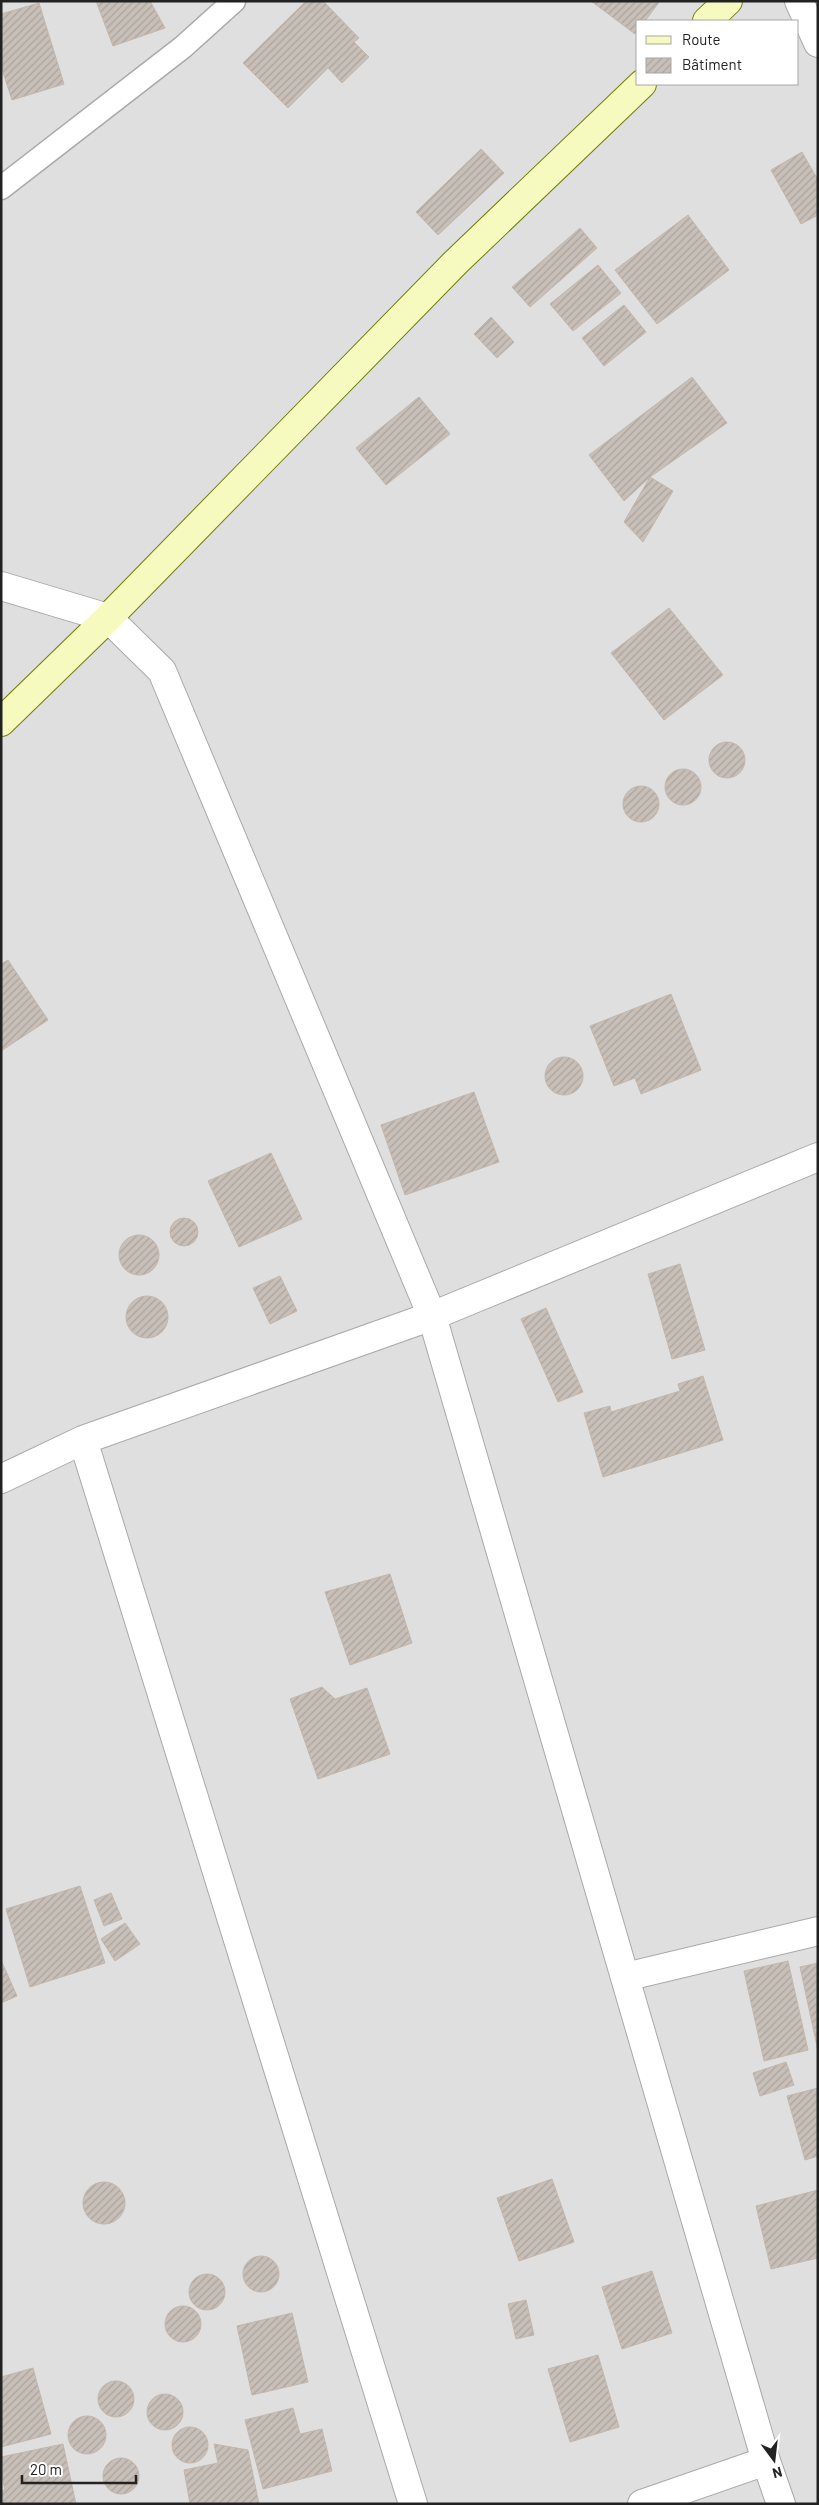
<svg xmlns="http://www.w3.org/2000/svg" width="819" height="2505" font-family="Barlow,sans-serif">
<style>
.residential{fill:#e0dfdf;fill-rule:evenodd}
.building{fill:url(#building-hatch);stroke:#c4b6ab}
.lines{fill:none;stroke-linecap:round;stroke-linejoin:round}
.lane-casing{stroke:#a9a9a9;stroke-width:25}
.street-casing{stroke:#a9a9a9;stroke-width:30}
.secondary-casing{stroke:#707d05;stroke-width:30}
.lane{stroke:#fff;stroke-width:22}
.street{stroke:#fff;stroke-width:28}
.secondary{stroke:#f7fabf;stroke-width:28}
</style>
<defs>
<pattern id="building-hatch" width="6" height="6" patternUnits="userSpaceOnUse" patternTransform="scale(1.25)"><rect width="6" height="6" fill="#c7bfb8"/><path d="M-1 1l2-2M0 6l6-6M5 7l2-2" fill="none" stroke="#aba49e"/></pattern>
</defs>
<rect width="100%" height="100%" fill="#f2efe9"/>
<path class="residential" d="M1 1H818V2504H1ZM638 21H798V84H638Z"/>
<path class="building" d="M96 1H150L165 28 113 46Z
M306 1H323L359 38 354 42 369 57 342 83 328 68 288 108 243 63Z
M591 1H660L645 21H638V30L635 34Z
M39 3 64 84 12 100 1 66V14Z
M481 149 504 173 438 235 416 212Z
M802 152 818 180V215L801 224 771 170Z
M688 215 729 270 657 324 615 270Z
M580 228 597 248 530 307 512 287Z
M598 265 621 293 573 331 550 304Z
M624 305 646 332 604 366 582 338Z
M491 317 514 342 497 358 474 334Z
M692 377 727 423 650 477 624 501 589 455Z
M419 397 450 434 386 485 356 448Z
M650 477 673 491 643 542 624 522Z
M669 608 723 675 664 720 611 653Z
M709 760a18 18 0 1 1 36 0a18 18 0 1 1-36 0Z
M665 787a18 18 0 1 1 36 0a18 18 0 1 1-36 0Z
M623 804a18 18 0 1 1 36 0a18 18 0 1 1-36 0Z
M8 960 48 1020 1 1051V964Z
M671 994 701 1070 641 1094 635 1078 614 1086 590 1026Z
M545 1076a19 19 0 1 1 38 0a19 19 0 1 1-38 0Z
M474 1092 499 1162 405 1195 381 1125Z
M271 1153 302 1219 239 1247 208 1181Z
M170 1232a14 14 0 1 1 28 0a14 14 0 1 1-28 0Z
M119 1255a20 20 0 1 1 40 0a20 20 0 1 1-40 0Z
M680 1264 705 1350 672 1359 648 1274Z
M280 1276 297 1311 270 1324 253 1288Z
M126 1317a21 21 0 1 1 42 0a21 21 0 1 1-42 0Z
M546 1308 583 1392 558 1402 521 1319Z
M703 1376 723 1440 603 1477 584 1413 610 1406 611 1412 680 1391 678 1384Z
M390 1574 412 1643 350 1665 325 1592Z
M322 1687 335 1699 367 1688 390 1754 318 1779 290 1699Z
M80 1886 105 1963 30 1987 6 1909Z
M111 1893 122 1919 104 1926 94 1900Z
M125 1923 140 1944 115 1961 101 1939Z
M1 1960 17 1996 1 2003Z
M788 1961 808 2050 764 2061 744 1971Z
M818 1963V2051L800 1967Z
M786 2062 794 2085 760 2096 753 2073Z
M818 2088V2156L805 2160 787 2096Z
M552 2179 574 2242 519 2261 497 2198Z
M83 2203a21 21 0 1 1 42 0a21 21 0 1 1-42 0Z
M818 2190V2258L771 2269 756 2206Z
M243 2274a18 18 0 1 1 36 0a18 18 0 1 1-36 0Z
M652 2271 672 2333 622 2349 602 2287Z
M189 2292a18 18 0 1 1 36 0a18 18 0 1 1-36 0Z
M526 2300 534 2335 516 2339 508 2304Z
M165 2324a18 18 0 1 1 36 0a18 18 0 1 1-36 0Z
M292 2313 308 2382 252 2395 237 2326Z
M598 2355 619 2427 570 2442 548 2369Z
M33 2368 51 2434 1 2447V2377Z
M98 2399a18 18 0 1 1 36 0a18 18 0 1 1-36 0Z
M147 2412a18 18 0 1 1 36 0a18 18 0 1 1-36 0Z
M293 2408 300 2434 322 2429 332 2471 263 2489 245 2420Z
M68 2435a19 19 0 1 1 38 0a19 19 0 1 1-38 0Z
M172 2445a18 18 0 1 1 36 0a18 18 0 1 1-36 0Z
M63 2444 76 2504H1V2491L5 2490 1 2473V2457Z
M214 2444 248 2450 259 2504H190L184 2470 218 2463Z
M103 2476a18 18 0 1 1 36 0a18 18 0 1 1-36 0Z"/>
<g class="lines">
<defs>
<path id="lane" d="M1 188 183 47 234 1"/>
<path id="street" d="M799 1 818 43
M1 586 108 618 162 671 432 1316 766 2461 781 2504
M83 1440 413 2504
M1 1479 83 1440 432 1316 818 1157
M625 1977 818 1931
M642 2504 766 2461"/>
<path id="secondary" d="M707 21 728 1
M1 722 108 618 456 262 642 84"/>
</defs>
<use href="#lane" class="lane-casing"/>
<use href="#street" class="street-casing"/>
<use href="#secondary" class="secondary-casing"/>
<use href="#lane" class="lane"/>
<use href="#street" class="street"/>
<use href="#secondary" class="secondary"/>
</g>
<rect width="819" height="2505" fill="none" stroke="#222222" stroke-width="5"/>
<rect x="636" y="20" width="162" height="65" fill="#ffffff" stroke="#a7a7a7"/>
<rect x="646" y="36" width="25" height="8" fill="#f7fabf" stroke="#a7a7a7"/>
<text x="682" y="45" font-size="15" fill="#222222">Route</text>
<rect x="646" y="58" width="25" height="15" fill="url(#building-hatch)" stroke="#a7a7a7"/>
<text x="682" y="70" font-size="15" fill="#222222">Bâtiment</text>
<g transform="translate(774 2460) rotate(165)" stroke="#ffffff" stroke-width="4" paint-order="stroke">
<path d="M0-4L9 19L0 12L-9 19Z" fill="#222222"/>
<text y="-8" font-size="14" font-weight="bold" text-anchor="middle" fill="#222222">N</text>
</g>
<path d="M22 2475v8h114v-8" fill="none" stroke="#222222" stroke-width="2.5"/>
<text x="30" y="2475" font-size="15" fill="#222222" stroke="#ffffff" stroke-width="4" paint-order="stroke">20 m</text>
</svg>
